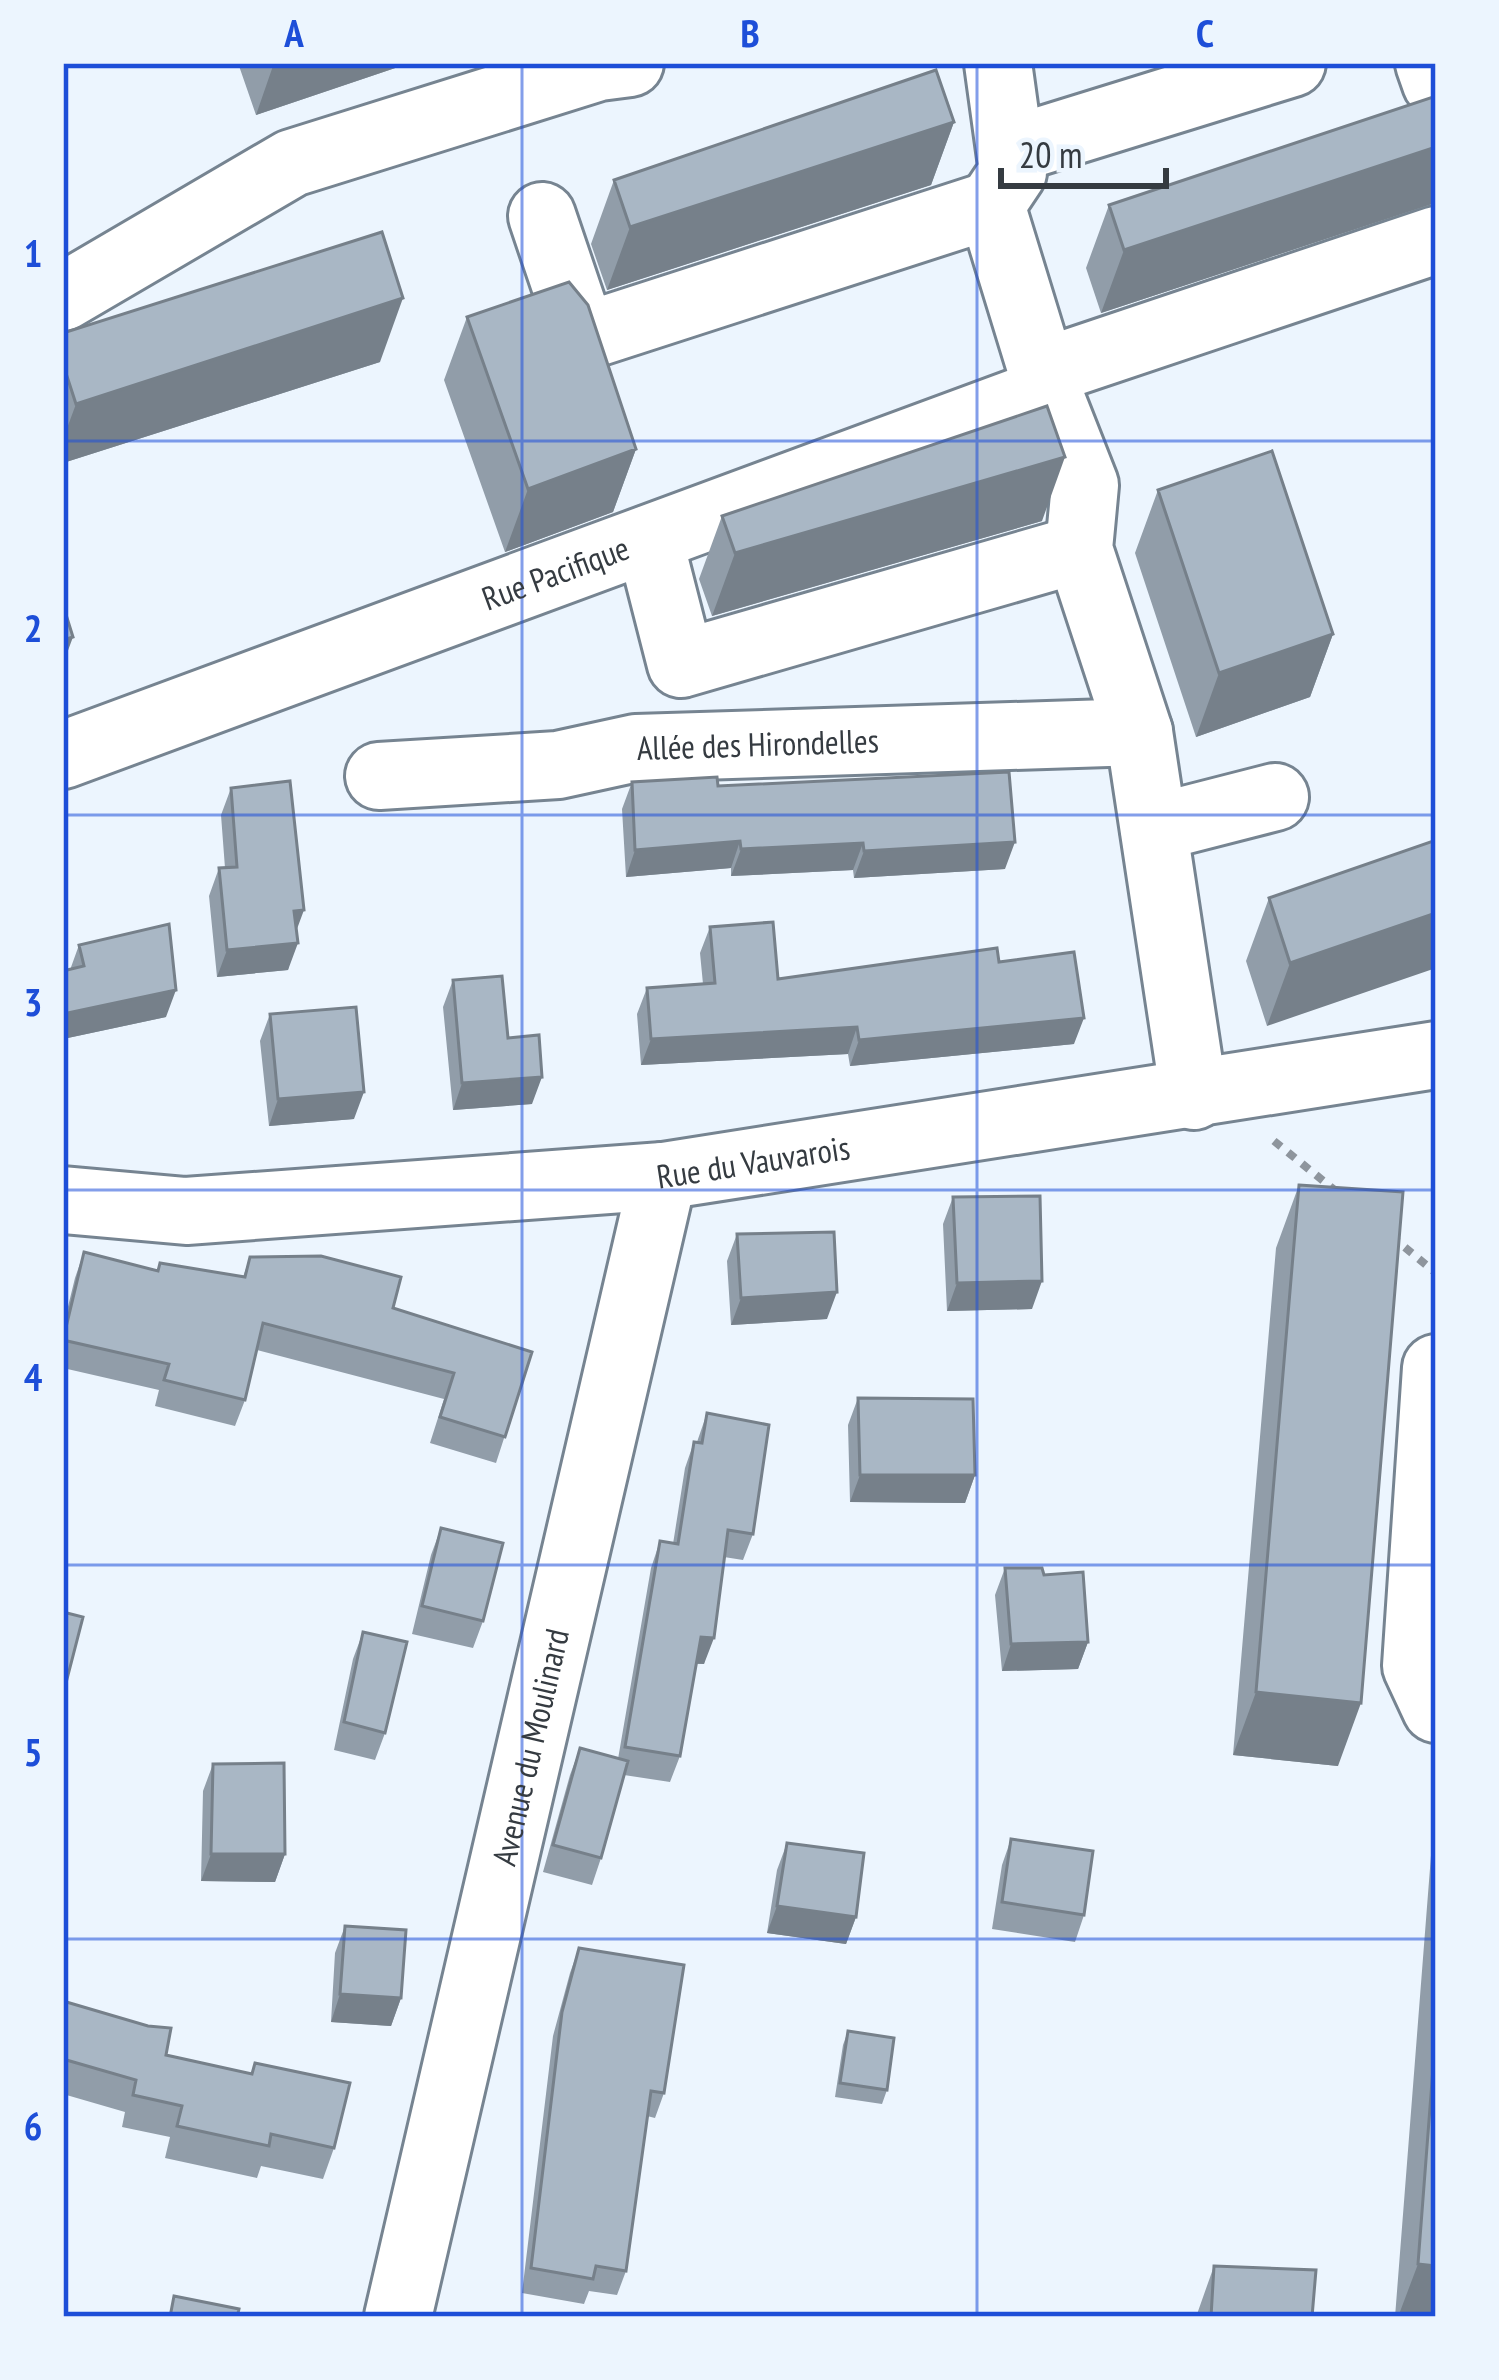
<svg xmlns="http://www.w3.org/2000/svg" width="1499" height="2380" font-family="'PT Sans Narrow',sans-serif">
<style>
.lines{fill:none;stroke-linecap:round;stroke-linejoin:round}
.minor-casing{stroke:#768491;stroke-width:72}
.path{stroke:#8e959d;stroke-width:8;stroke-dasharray:9 9;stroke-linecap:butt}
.minor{stroke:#fff;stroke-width:66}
.wall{fill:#919da9}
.shaded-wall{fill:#76808a}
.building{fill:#a9b7c5;stroke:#76808a;stroke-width:3}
.grid{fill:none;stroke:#1d4ed8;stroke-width:3;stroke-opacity:0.55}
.labels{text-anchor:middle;stroke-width:9;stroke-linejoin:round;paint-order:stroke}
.street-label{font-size:33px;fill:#353b41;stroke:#ecf5fe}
.neatline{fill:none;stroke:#1d4ed8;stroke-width:4.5}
.grid-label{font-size:39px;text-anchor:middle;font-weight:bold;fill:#1d4ed8}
</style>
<rect width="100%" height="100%" fill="#ecf5fe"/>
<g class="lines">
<defs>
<g id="minor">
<path d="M998 63 1013 172 991 205 1048 391 1085 485 1079 549 1139 732 1194 1096"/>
<path d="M1429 63 1436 83"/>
<path d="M1011 150 1292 63"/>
<path d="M542 216 583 337 991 205"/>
<path d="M63 297 292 163 599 67 630 63"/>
<path d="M1043 372 1436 240"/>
<path d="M649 539 681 664 1079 549"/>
<path id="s1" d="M63 755 1048 391"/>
<path id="s2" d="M379 776 558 765 636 748 1139 732"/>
<path d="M1154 828 1275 797"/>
<path id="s3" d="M63 1200 186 1211 663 1176 1436 1055"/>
<path d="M1436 1368 1416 1666 1436 1709"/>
<path id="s4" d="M398 2317 663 1176"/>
</g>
</defs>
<use href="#minor" class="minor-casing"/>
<path class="path" d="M1274 1141 1337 1192
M1391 1236 1436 1273"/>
<use href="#minor" class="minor"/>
</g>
<path class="wall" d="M238 63H410L256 115Z
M1436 96V194L1432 204 1101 313 1086 268 1109 205Z
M954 122 931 185 607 290 591 244 614 180Z
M467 317 636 449 613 512 505 552 444 380Z
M63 333 380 362 63 463Z
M1158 490 1333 634 1310 697 1196 737 1135 553Z
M722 516 1042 521 712 616 699 579Z
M632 782 718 786 1005 869 854 878 853 870 731 876V868L626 877 622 809Z
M231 788 297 931 288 970 217 977 209 896 219 868H225L221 815Z
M1436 840 1267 1026 1246 961 1269 898Z
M710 927 778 979 999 962 1074 1044 850 1066 848 1054 641 1065 637 1014 647 988 703 984 700 953Z
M79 945 166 1017 63 1039V971L70 970Z
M453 980 508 1038 532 1104 453 1110 443 1007Z
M270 1014 354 1119 269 1126 260 1041Z
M1299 1185 1338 1766 1233 1755 1276 1248Z
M953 1197 1032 1309 947 1311 943 1224Z
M737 1234 827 1319 731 1325 727 1261Z
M84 1252 157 1270 160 1263 243 1277 250 1257 393 1308 532 1352 496 1463 430 1443 444 1399 257 1350 245 1400 235 1426 155 1406 159 1390 63 1368V1327L75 1278Z
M858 1398 975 1475 965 1503 850 1502 848 1425Z
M707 1413 753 1534 743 1560 724 1557 704 1664H696L680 1756 670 1782 624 1775 601 1858 592 1885 543 1872 570 1775 580 1748 618 1759 651 1568 660 1541 673 1544 685 1468 694 1442H697Z
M441 1528 483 1621 473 1648 412 1634 431 1555Z
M1005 1568 1044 1575 1088 1642 1078 1669 1002 1671 995 1595Z
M363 1632 385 1733 375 1760 334 1750 353 1659Z
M213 1764 285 1854 275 1882 201 1881 203 1791Z
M1436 1813V2317H1395L1434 1817Z
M1011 1839 1084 1915 1075 1942 992 1929 1002 1865Z
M787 1843 856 1917 846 1944 767 1933 777 1870Z
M345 1926 401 1998 391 2026 331 2022 335 1953Z
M579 1948 664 2093 655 2118 647 2116 626 2271 617 2295 589 2291 584 2304 522 2293 553 2036 570 1973Z
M63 2001 166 2055 251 2074 255 2063 334 2148 323 2179 261 2166 257 2178 165 2158 170 2137 122 2127 125 2112 63 2094Z
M848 2031 887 2090 882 2104 835 2097 843 2045Z
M1214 2266 1312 2317H1196Z"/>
<path class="shaded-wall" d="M274 63H410L256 115Z
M954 122 931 185 607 290 630 227Z
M1436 147V194L1432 204 1101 313 1124 250Z
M403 298 380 362 63 463V439L76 404Z
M636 449 613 512 505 552 528 489Z
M1065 457 1042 521 712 616 735 553Z
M1333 634 1310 697 1196 737 1219 673Z
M73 637 63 664V640Z
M740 841 731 868 626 877 635 850Z
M1015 842 1005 869 854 878 864 851Z
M863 843 853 870 731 876 741 849Z
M304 910 294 937V911Z
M1436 913V968L1267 1026 1290 963Z
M298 943 288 970 217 977 227 950Z
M176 990 166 1017 63 1039V1014Z
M1084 1018 1074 1044 850 1066 859 1040Z
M857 1027 848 1054 641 1065 651 1039Z
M542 1077 532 1104 453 1110 462 1083Z
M364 1092 354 1119 269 1126 278 1099Z
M1042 1281 1032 1309 947 1311 957 1283Z
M837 1292 827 1319 731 1325 741 1298Z
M860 1475H975L965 1503 850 1502Z
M701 1637 714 1638 704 1664 691 1663Z
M1088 1642 1078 1669 1002 1671 1011 1644Z
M1256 1692 1361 1703 1338 1766 1233 1755Z
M211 1854H285L275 1882 201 1881Z
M777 1906 856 1917 846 1944 767 1933Z
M340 1994 401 1998 391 2026 331 2022Z
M1418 2264 1436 2266V2317H1398Z"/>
<path class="building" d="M936 70 954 122 630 227 614 180Z
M1436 96V147L1124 250 1109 205Z
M382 232 403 298 76 404 63 364V333Z
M569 282 588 305 636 449 528 489 467 317Z
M1047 406 1065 457 735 553 722 516Z
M1272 451 1333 634 1219 673 1158 490Z
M63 605 73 637 63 640Z
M1009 772 1015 842 864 851 863 843 741 849 740 841 635 850 632 782 717 777 718 786Z
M290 781 304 910 294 911 298 943 227 950 219 868 237 867 231 788Z
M1436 840V913L1290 963 1269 898Z
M773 922 778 979 997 948 999 962 1074 952 1084 1018 859 1040 857 1027 651 1039 647 988 715 983 710 927Z
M169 924 176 990 63 1014V971L84 966 79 945Z
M502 976 508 1038 539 1035 542 1077 462 1083 453 980Z
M356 1007 364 1092 278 1099 270 1014Z
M1299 1185 1403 1192 1361 1703 1256 1692Z
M1040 1196 1042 1281 957 1283 953 1197Z
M834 1232 837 1292 741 1298 737 1234Z
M84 1252 158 1271 160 1263 245 1277 250 1257 321 1256 401 1277 393 1308 532 1352 505 1437 440 1417 454 1373 263 1323 245 1400 164 1380 169 1364 63 1340Z
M858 1398 973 1399 975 1475H860Z
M707 1413 769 1425 753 1534 728 1530 714 1638 701 1637 680 1756 625 1747 660 1541 678 1544 694 1442 702 1443Z
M441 1528 503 1543 483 1621 422 1606Z
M1005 1568H1042L1044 1575 1083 1572 1088 1642 1011 1644Z
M63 1612 83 1617 67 1679 63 1678Z
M363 1632 407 1642 385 1733 344 1722Z
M580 1748 628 1761 601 1858 553 1845Z
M284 1763 285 1854H211L213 1764Z
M1011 1839 1093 1851 1084 1915 1002 1902Z
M787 1843 864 1853 856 1917 777 1906Z
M345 1926 406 1930 401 1998 340 1994Z
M579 1948 684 1965 664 2093 651 2091 626 2271 596 2266 593 2279 531 2268 562 2012Z
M63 2001 148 2026 171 2028 166 2055 252 2074 255 2063 350 2083 334 2148 271 2134 269 2146 177 2126 182 2106 133 2095 136 2080 63 2059Z
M1436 2029V2266L1418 2264Z
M848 2031 894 2038 887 2090 840 2083Z
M1214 2266 1316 2270 1312 2317H1211Z
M174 2296 239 2309 237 2317H170Z"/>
<path class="grid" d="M522 63V2317M977 63V2317M63 441H1436M63 815H1436M63 1190H1436M63 1565H1436M63 1939H1436"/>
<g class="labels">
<g class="street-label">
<text dy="12" stroke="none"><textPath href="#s1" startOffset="525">Rue Pacifique</textPath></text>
<text dy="12" stroke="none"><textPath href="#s2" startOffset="381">Allée des Hirondelles</textPath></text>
<text dy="12" stroke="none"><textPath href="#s3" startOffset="693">Rue du Vauvarois</textPath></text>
<text dy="12" stroke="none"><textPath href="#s4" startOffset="585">Avenue du Moulinard</textPath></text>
</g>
</g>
<rect width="1499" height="2380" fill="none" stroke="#ecf5fe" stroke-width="132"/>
<path d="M1001 168v18h165v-18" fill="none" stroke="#353b41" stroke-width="6"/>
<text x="1019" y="168" font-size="36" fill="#353b41" stroke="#ecf5fe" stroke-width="9" paint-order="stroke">20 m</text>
<rect x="66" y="66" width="1367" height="2248" class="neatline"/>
<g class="grid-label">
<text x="294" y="47">A</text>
<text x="750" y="47">B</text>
<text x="1205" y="47">C</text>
<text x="33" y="267">1</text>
<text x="33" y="642">2</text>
<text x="33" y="1016">3</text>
<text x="33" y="1391">4</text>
<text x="33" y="1766">5</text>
<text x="33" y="2140">6</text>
</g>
</svg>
